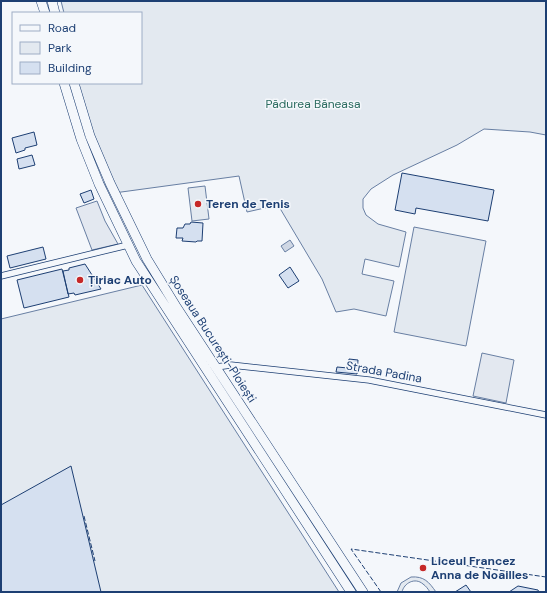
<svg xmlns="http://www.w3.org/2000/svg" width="547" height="593" font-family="'DM Sans',sans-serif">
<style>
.green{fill:#e3e9f0;stroke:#687fa3}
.parking{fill:#e3e8f0;stroke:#687fa3}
.water{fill:#cfd7e4;stroke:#687fa3}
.building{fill:#d5e0f0;stroke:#1d3f73}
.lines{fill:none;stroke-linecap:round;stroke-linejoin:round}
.minor-casing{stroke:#1d3f73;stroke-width:7}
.trunk-casing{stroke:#1d3f73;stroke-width:10}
.minor{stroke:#f4f7fb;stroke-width:5.5}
.trunk{stroke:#f4f7fb;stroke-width:9}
.fence{stroke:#1d3f73;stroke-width:1;stroke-dasharray:5 2;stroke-linecap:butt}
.poi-dot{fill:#c62828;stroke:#f4f7fb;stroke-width:1.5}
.labels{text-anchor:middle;stroke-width:3;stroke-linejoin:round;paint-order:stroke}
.park-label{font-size:12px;fill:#2c6c60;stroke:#f4f7fb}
.poi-label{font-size:12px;font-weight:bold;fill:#1d3f73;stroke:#f4f7fb;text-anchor:start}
.street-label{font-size:12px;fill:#1d3f73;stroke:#f4f7fb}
</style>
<rect width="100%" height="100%" fill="#f4f7fb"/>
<path class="green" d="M61 1H546V135L530 132 484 129 457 145 393 175 371 189 363 199V208L366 215 378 224 406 232 399 267 365 259 362 274 394 281 386 316 354 309 336 312 322 279 278 205 247 212 239 176 114 193 74 83H141V13H64Z
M205 186 209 219 192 221 188 188Z
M414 227 486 241 466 346 394 332Z
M142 285 339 592H1V319Z
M411 577C424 576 429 582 436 592H430C428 589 426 586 423 584 415 577 404 583 402 592H397L401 583Z"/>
<path class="parking" d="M97 201 105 221 118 244 92 250 76 208Z
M482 353 514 360 506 403 473 396Z"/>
<path class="water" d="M290 240 294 246 285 252 281 246Z"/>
<path class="building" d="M34 132 37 145 25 148V150L16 153 12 138Z
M32 155 35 165 19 169 17 159Z
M402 173 494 190 488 221 416 208 415 214 395 210Z
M91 190 94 199 84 203 80 194Z
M191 222 203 223 202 241H197L196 242 182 241 183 238H176L177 228H183L185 224H190Z
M43 247 46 259 10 268 7 256Z
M85 264 101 289 75 295 74 293 68 294 63 271 69 270V268Z
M290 267 299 281 288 288 279 275Z
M62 269 69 297 24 308 17 280Z
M349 359 358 360 357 374 336 372 337 367 348 368Z
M71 466 101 592H1V505Z
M466 585 471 592H455Z
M518 586 538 590 539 592H509Z"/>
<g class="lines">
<defs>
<path id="minor" d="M1 276 128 245
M216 367 231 365 369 380 546 415"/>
<path id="trunk" d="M41 1 45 13
M52 1 55 13
M64 83 81 139 99 184 136 261 351 592
M74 83 90 136 110 183 147 259 177 308 363 592"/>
</defs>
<use href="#minor" class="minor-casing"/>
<use href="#trunk" class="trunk-casing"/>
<use href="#minor" class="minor"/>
<use href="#trunk" class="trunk"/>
<path class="fence" d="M84 516 95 561
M381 592 351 549 546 577"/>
</g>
<g class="poi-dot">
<circle cx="198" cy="204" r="4"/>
<circle cx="80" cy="280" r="4"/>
<circle cx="423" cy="568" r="4"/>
</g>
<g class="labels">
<g class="park-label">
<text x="313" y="108">Pădurea Băneasa</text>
</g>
<g class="poi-label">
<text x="206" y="208">Teren de Tenis</text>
<text x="88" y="284">Țiriac Auto</text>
<text x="431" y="565">Liceul Francez<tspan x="431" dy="14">Anna de Noailles</tspan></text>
</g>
<g class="street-label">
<text transform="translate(213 339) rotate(57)" y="4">Șoseaua București-Ploiești</text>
<text transform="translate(384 372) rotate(10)" y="4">Strada Padina</text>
</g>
</g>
<rect width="547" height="593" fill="none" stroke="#1d3f73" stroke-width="4"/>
<rect x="12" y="12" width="130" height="72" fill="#f4f7fb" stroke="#9eadc5"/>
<rect x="20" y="25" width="20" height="6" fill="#f4f7fb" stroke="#9eadc5"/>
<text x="48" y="32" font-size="12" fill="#1d3f73">Road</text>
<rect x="20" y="42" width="20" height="12" fill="#e3e9f0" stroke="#9eadc5"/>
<text x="48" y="52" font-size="12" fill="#1d3f73">Park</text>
<rect x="20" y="62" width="20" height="12" fill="#d5e0f0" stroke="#9eadc5"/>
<text x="48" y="72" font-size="12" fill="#1d3f73">Building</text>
</svg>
